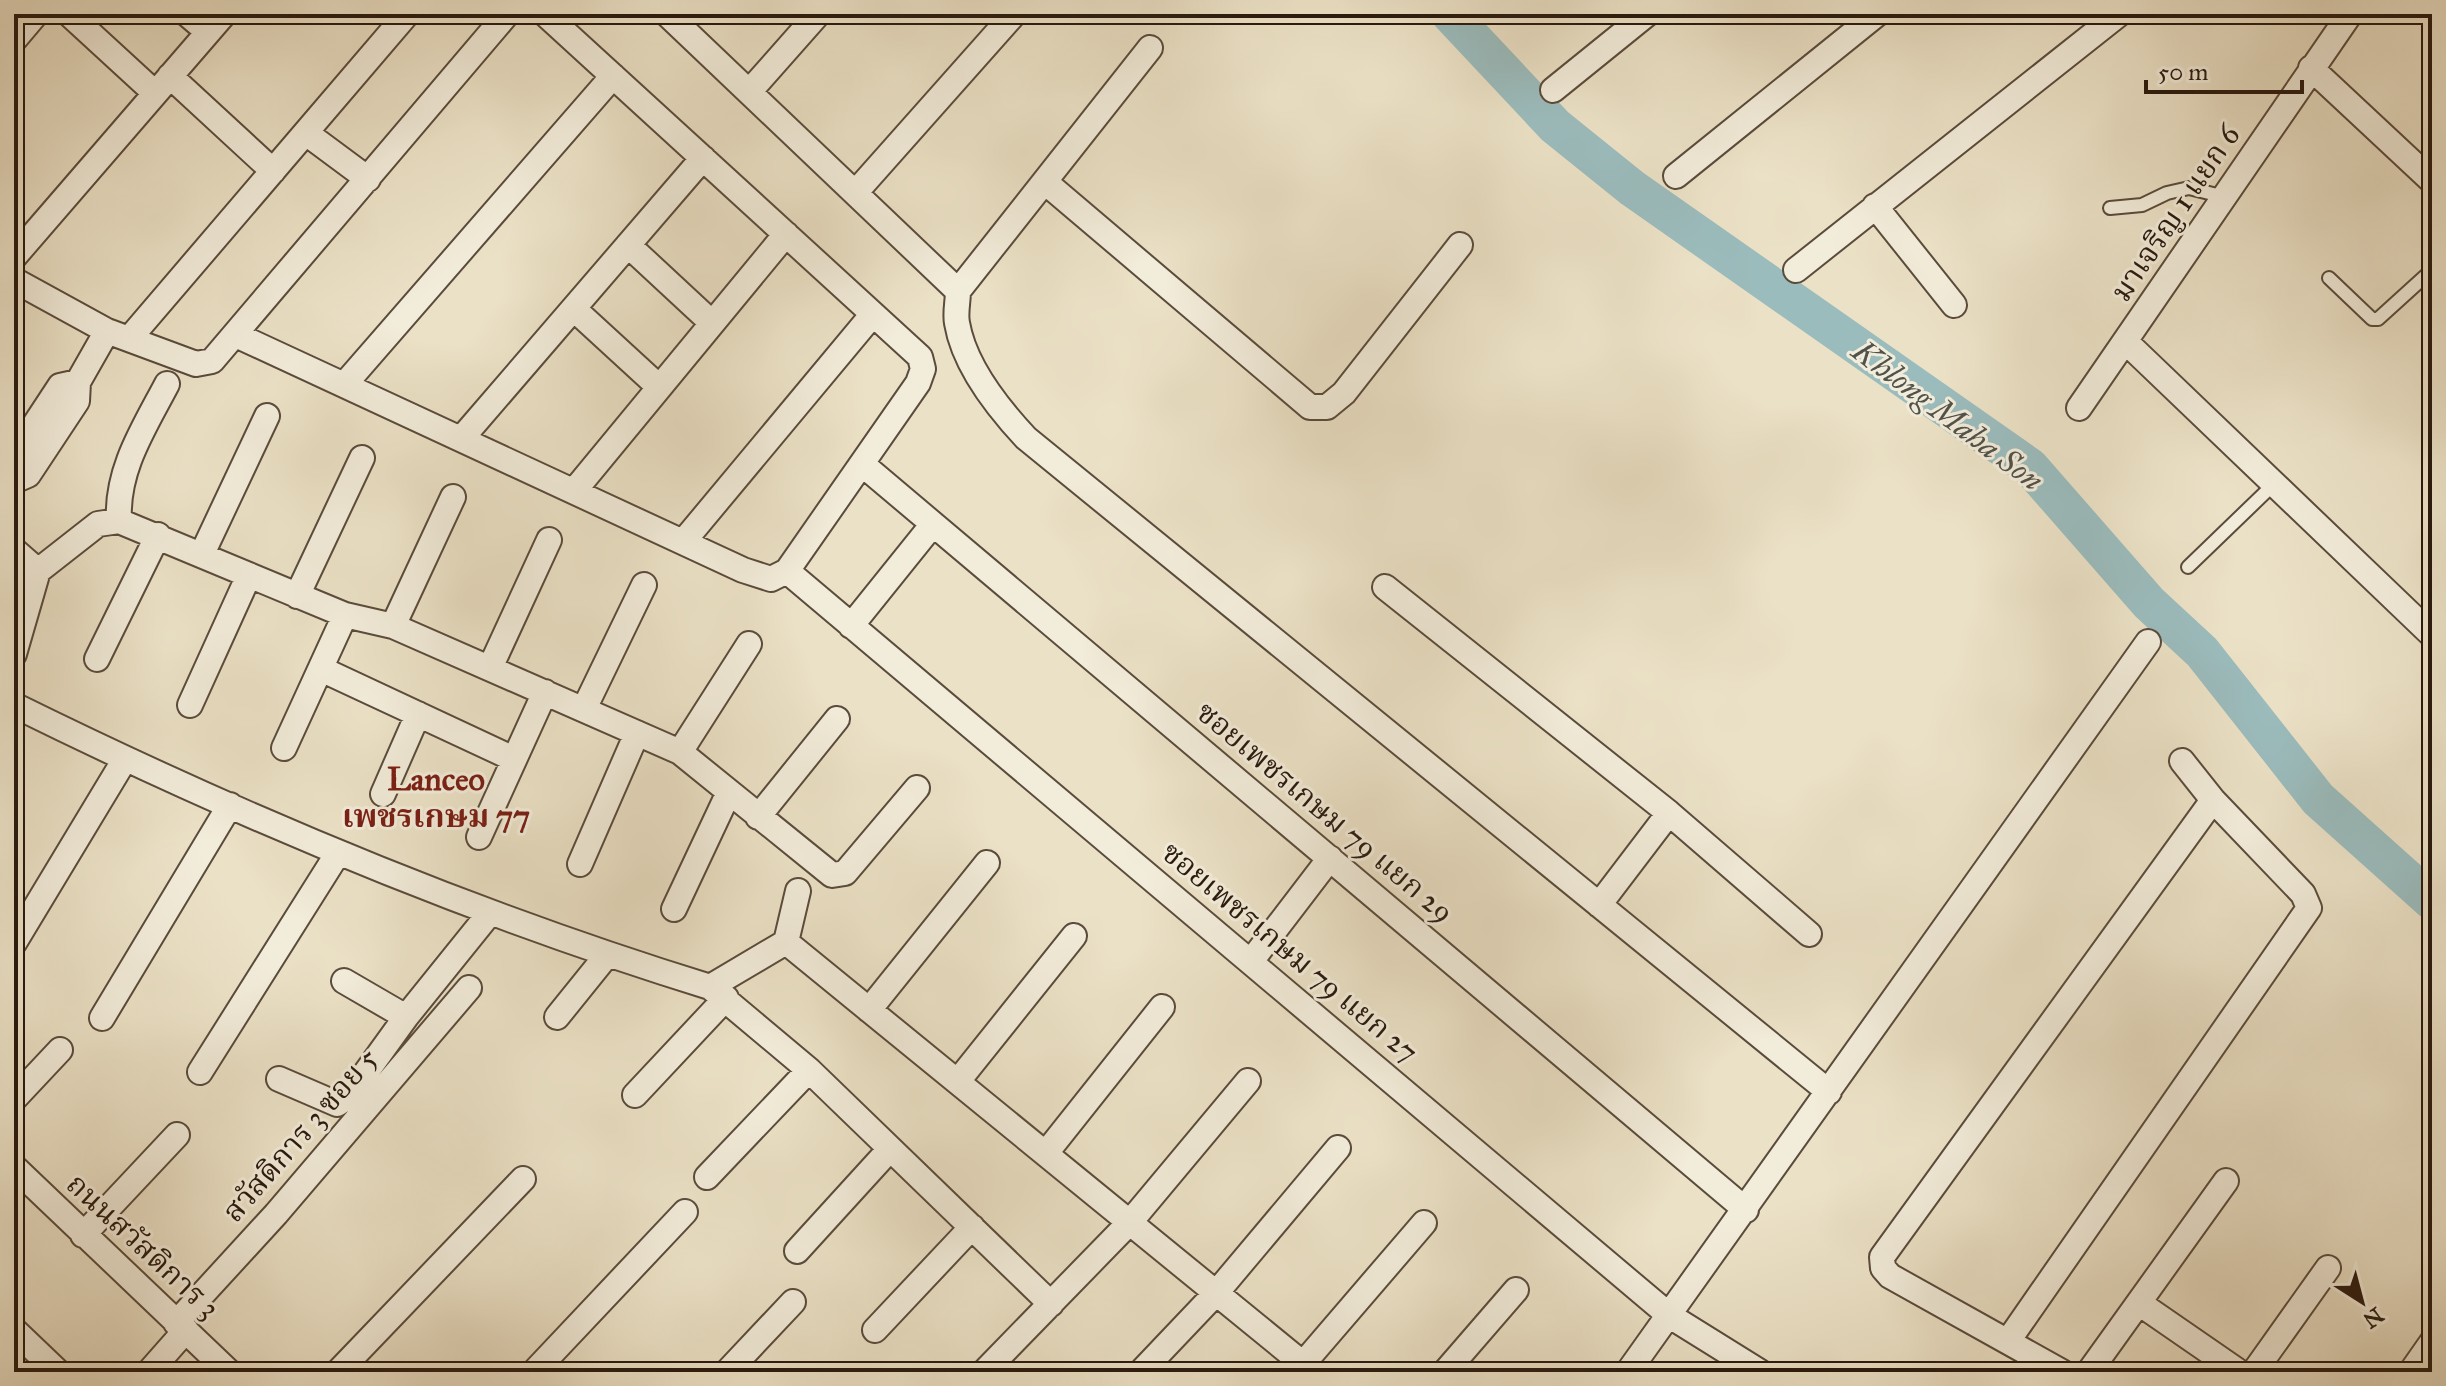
<svg xmlns="http://www.w3.org/2000/svg" width="2446" height="1386" font-family="'IM FELL Great Primer','Noto Serif Thai',serif">
<style>
.lines{fill:none;stroke-linecap:round;stroke-linejoin:round}
.river{stroke:#9bbcbd;stroke-width:38}
.lane-casing{stroke:#5a4b3c;stroke-width:16}
.street-casing{stroke:#5a4b3c;stroke-width:28}
.lane{stroke:#f2ecda;stroke-width:12}
.street{stroke:#f2ecda;stroke-width:24}
.labels{text-anchor:middle;stroke-width:6;stroke-linejoin:round;paint-order:stroke}
.street-label{font-size:30px;fill:#29190e;stroke:#f2ecda}
.water-label{font-size:32px;font-style:italic;fill:#51524b;stroke:#f2ecda}
.neighbourhood-label{font-size:32px;font-weight:bold;fill:#7a1f14;stroke:#f2ecda}
</style>
<rect width="100%" height="100%" fill="#ebe1c6"/>
<filter id="stains"><feTurbulence type="fractalNoise" baseFrequency=".0025" numOctaves="4"/><feColorMatrix values="0 0 0 0 .2 0 0 0 0 .09 0 0 0 0 .02 0 0 0 .5 -.17"/></filter>
<radialGradient id="worn" r=".72"><stop offset=".6" stop-color="#630" stop-opacity="0"/><stop offset="1" stop-color="#630" stop-opacity=".3"/></radialGradient>
<g class="lines">
<path class="river" d="M1450 14 1555 126 1632 188 2030 467 2149 603 2202 652 2318 799 2432 901"/>
<defs>
<path id="lane" d="M2110 208 2142 205 2167 193 2189 188 2225 197
M2329 278 2372 319H2378L2432 270
M2188 567 2274 484"/>
<path id="street" d="M69 14 155 93
M187 14 208 32
M667 14 958 291C958 301 955 313 957 323 964 365 997 407 1026 438L1829 1092
M14 40 36 14
M2311 68 2432 181
M170 76 273 171
M1553 90 1647 14
M749 92 818 14
M306 133 368 179
M1676 176 1877 14
M1045 182 1310 407H1327L1344 393 1460 245
M855 193 1014 14
M1875 206 1954 305
M628 245 712 323
M14 257 224 14
M1796 270 2119 14
M14 280 107 331 78 382 77 401 28 475 14 481
M958 291 1150 48
M574 309 659 387
M107 331 196 364 212 361 507 14
M236 335 743 570 771 579 787 571 918 383 923 369 920 357 545 14
M129 339 407 14
M2126 342 2432 635
M344 385 613 76
M2079 408 2350 14
M461 439 703 158
M14 456 60 386 78 382
M862 464 1746 1210
M574 491 786 234
M119 521C116 470 144 428 167 384
M683 542 873 314
M14 550 38 571 98 524 119 521 345 615 393 626 680 752 832 875 845 873 917 788
M202 554 267 416
M787 571 1670 1316 1760 1372
M1385 587 1669 813 1809 934
M297 596 362 458
M393 626 453 497
M851 626 933 524
M14 654 38 571
M97 659 158 535
M490 668 549 540
M321 669 514 759
M14 705C239 816 470 913 710 987L786 942 798 891
M190 705 249 575
M584 709 644 585
M284 748 345 615
M680 752 749 644
M383 794 418 714
M758 817 837 719
M479 837 545 692
M580 864 637 733
M1599 905 1669 813
M674 909 729 792
M786 942 1313 1372
M14 943 125 759
M1252 960 1330 858
M344 981 406 1017
M710 987 809 1070 1051 1304
M869 1010 987 863
M557 1017 607 955
M102 1018 230 805
M200 1072 338 853
M279 1079 337 1104 349 1096 406 1017 489 914
M958 1081 1074 936
M635 1095 726 998
M14 1099 60 1050
M1046 1153 1162 1007
M14 1167 229 1372
M707 1177 809 1070
M83 1235 177 1135
M797 1251 890 1149
M2139 1303 2239 1372
M176 1323 276 1214 469 988
M14 1330 58 1372
M875 1330 972 1227
M2008 1341 2309 908 2303 894 2213 800 2182 761
M149 1372 186 1330
M338 1372 523 1179
M534 1372 685 1212
M727 1372 793 1302
M984 1372 1131 1221 1248 1081
M1141 1372 1217 1292 1338 1148
M1296 1372 1424 1223
M1445 1372 1516 1290
M1628 1372 2148 642
M2062 1372 1890 1276 1883 1268 1882 1257 2213 800
M2089 1372 2226 1181
M2254 1372 2328 1268
M2411 1372 2432 1342"/>
</defs>
<use href="#lane" class="lane-casing"/>
<use href="#street" class="street-casing"/>
<use href="#lane" class="lane"/>
<use href="#street" class="street"/>
</g>
<g class="labels">
<g class="street-label">
<text transform="translate(2175 213) rotate(-56)" y="10">มาเจริญ 1 แยก 6</text>
<text transform="translate(1325 812) rotate(40)" y="10">ซอยเพชรเกษม 79 แยก 29</text>
<text transform="translate(1290 952) rotate(40)" y="10">ซอยเพชรเกษม 79 แยก 27</text>
<text transform="translate(300 1135) rotate(-49)" y="10">สวัสดิการ 3 ซอย 5</text>
<text transform="translate(143 1246) rotate(43)" y="10">ถนนสวัสดิการ 3</text>
</g>
<g class="water-label">
<text transform="translate(1948 415) rotate(37)" y="11">Khlong Maha Son</text>
</g>
<g class="neighbourhood-label">
<text x="436" y="790">Lanceo<tspan x="436" dy="37">เพชรเกษม 77</tspan></text>
</g>
</g>
<rect width="2446" height="1386" fill="none" stroke="#ebe1c6" stroke-width="48"/>
<rect x="16" y="16" width="2414" height="1354" fill="none" stroke="#29190e" stroke-width="4"/>
<rect x="24" y="24" width="2398" height="1338" fill="none" stroke="#29190e" stroke-width="2"/>
<g transform="translate(2362 1302) rotate(144)" stroke="#f2ecda" stroke-width="6" paint-order="stroke">
<path d="M0-6L14 30L0 20L-14 30Z" fill="#29190e"/>
<text y="-12" font-size="22" font-weight="bold" text-anchor="middle" fill="#29190e">N</text>
</g>
<path d="M2146 80v12h156v-12" fill="none" stroke="#29190e" stroke-width="4"/>
<text x="2158" y="80" font-size="24" fill="#29190e" stroke="#f2ecda" stroke-width="6" paint-order="stroke">50 m</text>
<rect width="100%" height="100%" filter="url(#stains)"/>
<rect width="100%" height="100%" fill="url(#worn)"/>
</svg>
